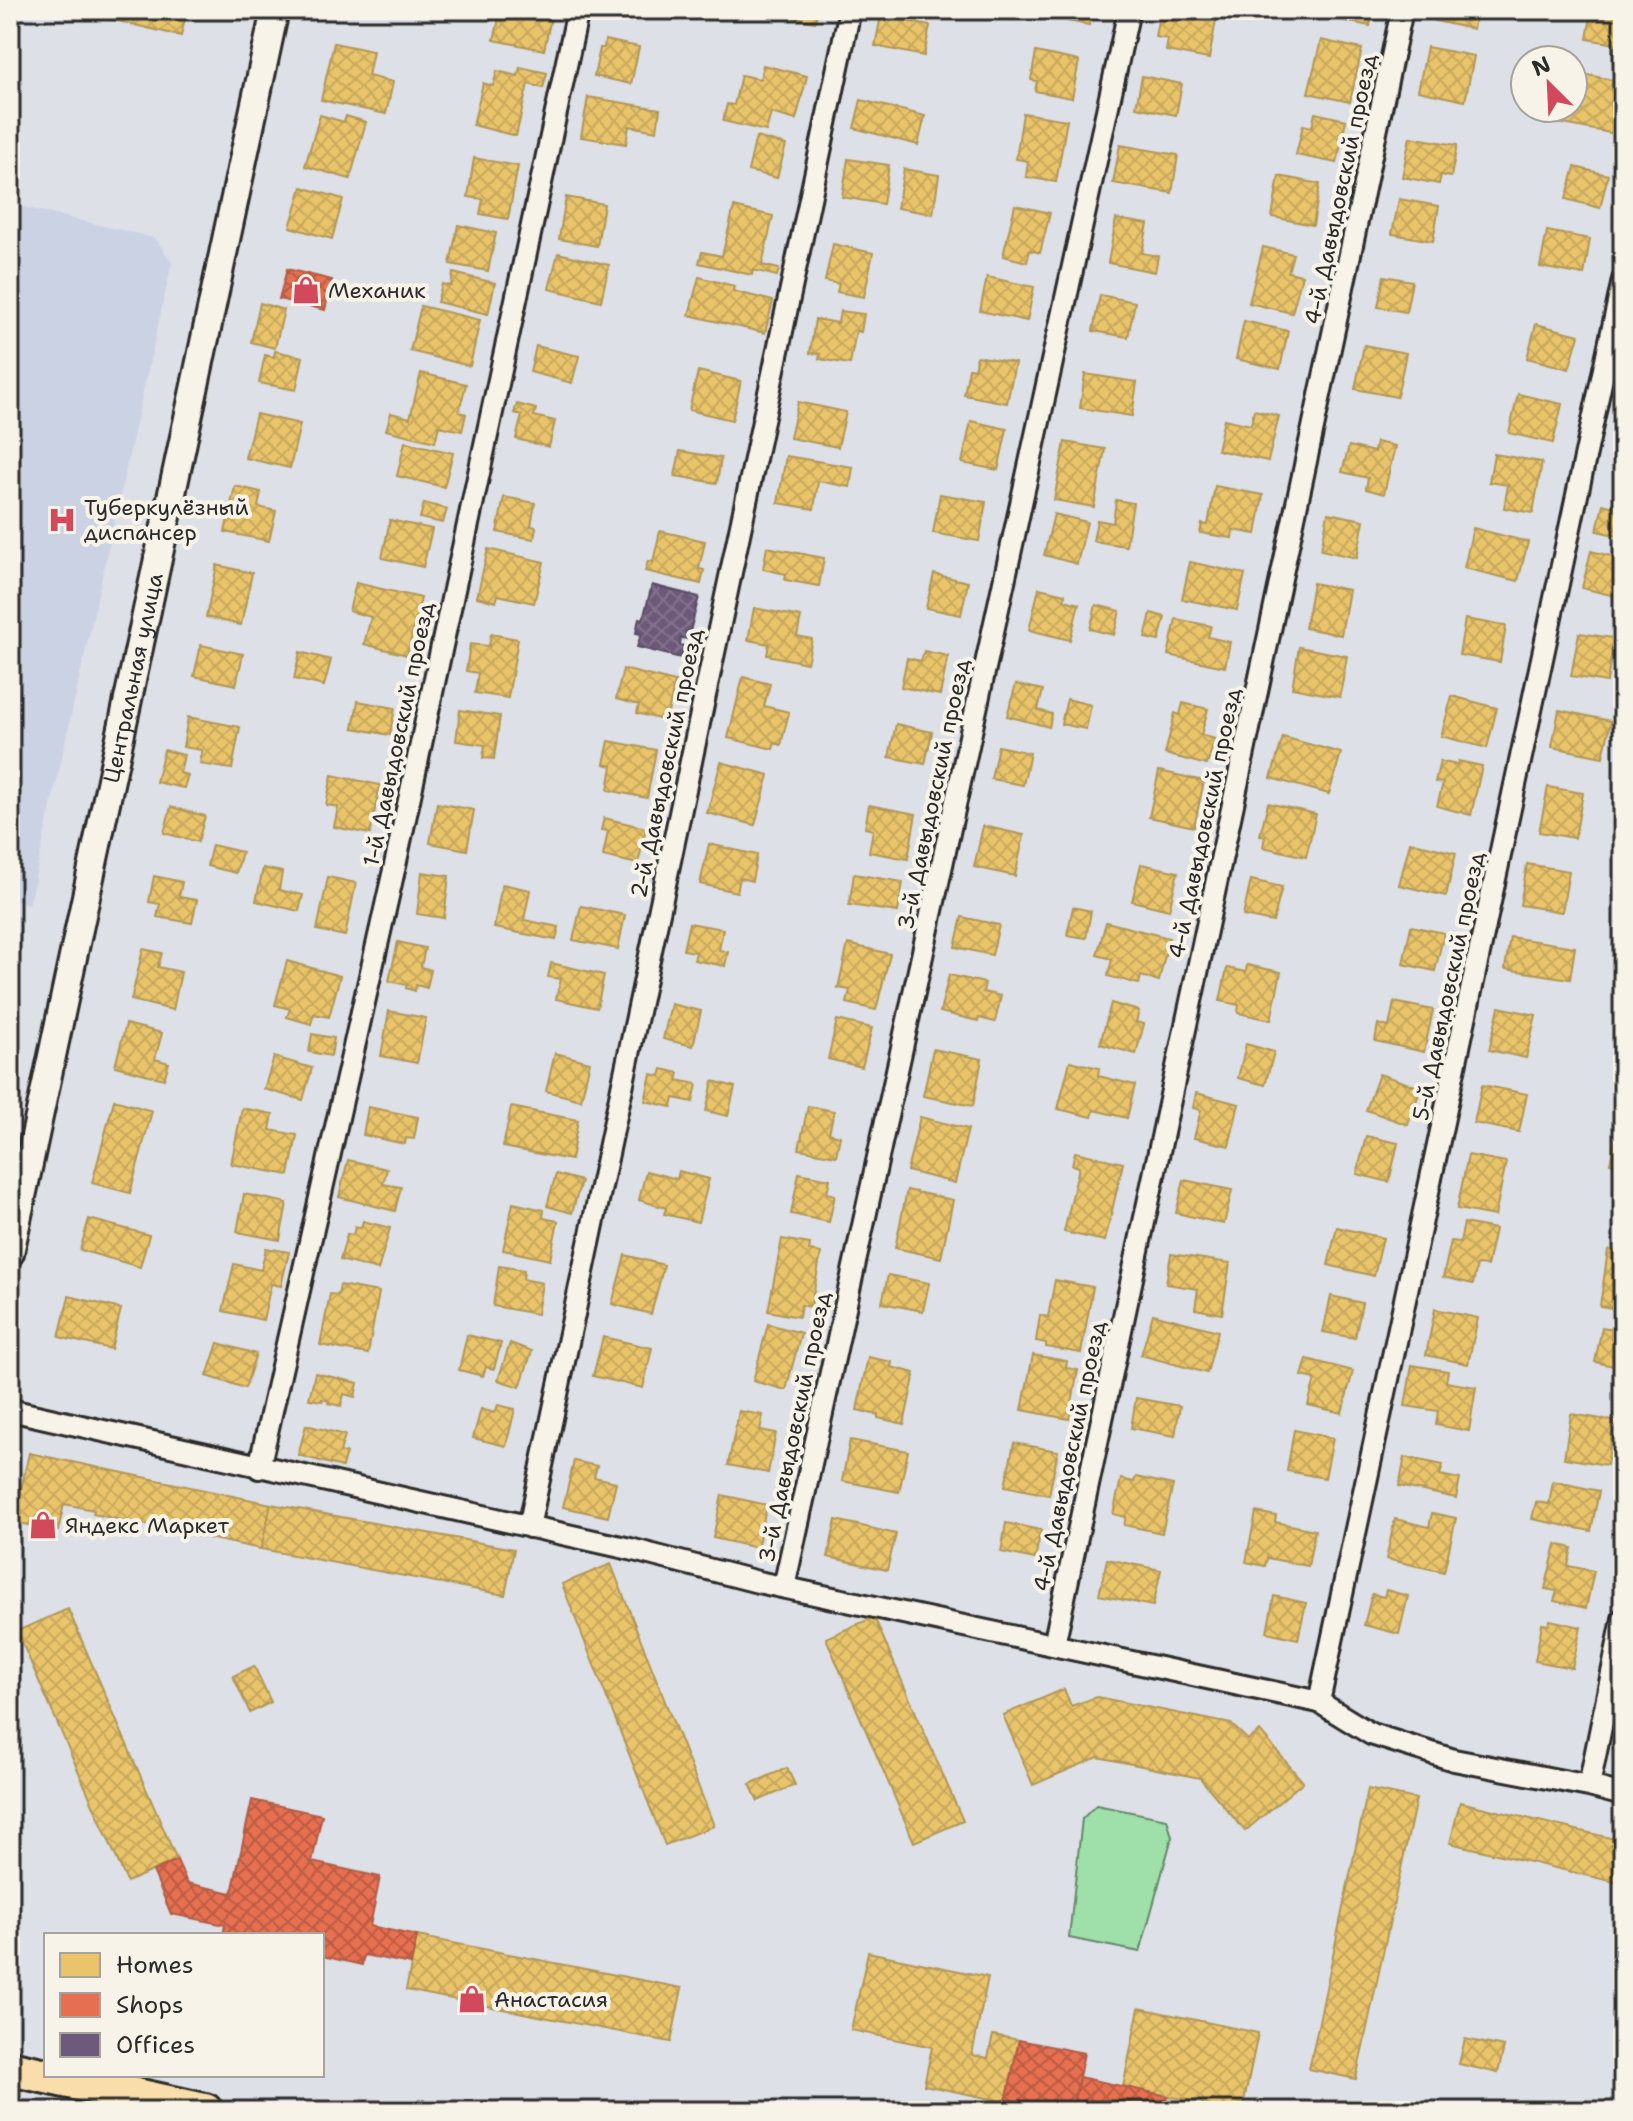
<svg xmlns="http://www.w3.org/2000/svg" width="1633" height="2121" font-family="'Shantell Sans',sans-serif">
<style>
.built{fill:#cbd2e4}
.park{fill:#9fe0aa;stroke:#65866a;stroke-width:2}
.homes{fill:url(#homes-cross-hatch);stroke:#b09657;stroke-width:2}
.shops{fill:url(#shops-cross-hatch);stroke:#af5b46;stroke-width:2}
.offices{fill:url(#offices-cross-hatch);stroke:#594b62;stroke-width:2}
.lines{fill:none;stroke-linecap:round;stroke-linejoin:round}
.minor-casing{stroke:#2b2b2b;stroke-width:26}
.tertiary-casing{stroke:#2b2b2b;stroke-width:32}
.trunk-casing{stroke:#2b2b2b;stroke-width:40}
.minor{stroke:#f7f3e8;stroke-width:20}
.tertiary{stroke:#f7f3e8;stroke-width:26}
.trunk{stroke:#f9deab;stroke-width:34}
.labels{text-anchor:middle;stroke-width:8;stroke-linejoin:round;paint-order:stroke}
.street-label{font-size:22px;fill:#2b2b2b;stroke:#f7f3e8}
.poi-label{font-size:22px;fill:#2b2b2b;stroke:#f7f3e8;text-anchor:start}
</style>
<defs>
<pattern id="homes-cross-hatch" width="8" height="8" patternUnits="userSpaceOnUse" patternTransform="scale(2)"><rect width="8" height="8" fill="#e9c46a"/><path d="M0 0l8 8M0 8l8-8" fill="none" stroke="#c8a95c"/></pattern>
<pattern id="shops-cross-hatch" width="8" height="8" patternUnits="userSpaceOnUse" patternTransform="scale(2)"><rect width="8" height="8" fill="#e76f51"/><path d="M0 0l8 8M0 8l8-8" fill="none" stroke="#bb5b43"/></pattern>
<pattern id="offices-cross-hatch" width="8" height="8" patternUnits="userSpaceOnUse" patternTransform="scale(2)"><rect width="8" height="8" fill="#6d597a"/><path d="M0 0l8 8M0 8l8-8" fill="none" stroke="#82728b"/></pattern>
</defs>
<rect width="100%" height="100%" fill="#dde0e6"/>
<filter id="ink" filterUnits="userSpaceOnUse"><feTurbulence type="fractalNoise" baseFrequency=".0125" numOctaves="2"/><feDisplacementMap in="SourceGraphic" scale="16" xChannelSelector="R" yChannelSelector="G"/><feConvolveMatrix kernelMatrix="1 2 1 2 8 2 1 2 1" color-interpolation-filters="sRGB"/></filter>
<g filter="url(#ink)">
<path class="built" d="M10 204 155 238 172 262 29 905 10 900Z"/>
<path class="park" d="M1096 1805 1167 1819 1172 1837 1140 1952 1069 1938 1082 1819Z"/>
<path class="homes" d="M103 10H187L181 36 101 17Z
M501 10H539L552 13 544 50 494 40Z
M772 10H818L815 22 772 13Z
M1041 10H1092L1089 25 1040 16Z
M1160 10 1216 20 1209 59 1166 51 1168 39 1155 37Z
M1309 10H1373L1370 26 1309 14Z
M1438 10H1477L1473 29 1435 21Z
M1592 10H1623V64L1613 62 1616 44 1587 39Z
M881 16 930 26 924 56 875 46Z
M605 40 639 47 631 84 594 76 600 48H604Z
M1321 40 1362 49 1350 102 1308 93Z
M334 43 373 51 368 76 393 82 386 114 321 100Z
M1427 47 1474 56 1465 101 1418 91Z
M1036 52 1079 61 1072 98 1035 91 1037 81 1031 80Z
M763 65 807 76 796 120 771 113 766 131 723 121 727 104 734 105 741 75 760 79Z
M520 67 547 73 543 88 528 84 516 136 473 125 483 83 493 86 497 71 518 76Z
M1573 72 1623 82V99L1616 134 1558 123 1561 108H1573Z
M1142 76 1182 84 1176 115 1136 107Z
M588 97 660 109 657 131 629 126 626 144 581 137Z
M861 100 925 116 918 145 854 128Z
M1023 113 1067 120 1056 182 1026 177 1028 161 1016 159Z
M1315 113 1346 120 1337 163 1296 155 1303 125 1312 127Z
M320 115 344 122 346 116 366 122 350 179 305 166Z
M756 137 786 145 777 178 748 171Z
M1410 137 1457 145 1451 177 1441 175 1439 184 1402 177Z
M1120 145 1178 155 1172 193 1113 183Z
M474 158 518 166 508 219 480 214 483 199 468 197Z
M848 159 889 165 883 204 842 197Z
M1575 167 1608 175 1600 208 1566 199Z
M904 169 939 175 933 214 897 208Z
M1279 176 1320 184 1313 225 1272 217Z
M302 187 343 199 332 239 290 227Z
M566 197 604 204 597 246 559 239Z
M1399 199 1439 206 1433 241 1392 234Z
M1015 205 1050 213 1040 253 1030 250 1027 262 1003 256Z
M734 207 773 216 762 265 779 269 777 276 753 270 752 275 699 263 702 252 722 256Z
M1116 219 1148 224 1142 253 1158 256 1155 272 1108 263Z
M458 225 496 233 488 271 450 264Z
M1547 231 1590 239 1584 275 1540 267Z
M833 244 873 253 864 297 837 292 839 284 825 281Z
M1263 247 1293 254 1288 272 1302 275 1292 313 1249 303Z
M558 253 609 265 601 301 549 289Z
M453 273 495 283 488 314 437 302 442 284 451 286Z
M1384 276 1412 281 1406 312 1378 307Z
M699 277 734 286 733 291 773 301 765 333 689 315Z
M987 277 1034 287 1027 321 980 311Z
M1100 295 1135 302 1128 337 1093 331Z
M260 303 284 310 275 348 251 342Z
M421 306 480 320 470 366 410 351Z
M840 311 864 314 861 332 856 331 850 364 819 359 820 354 810 353 815 319 838 323Z
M1244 321 1288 331 1280 369 1236 359Z
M1536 324 1579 335 1569 369 1527 358Z
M1364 345 1406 353 1397 397 1355 389Z
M536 346 579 356 572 383 530 372Z
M275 351 303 357 296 390 259 383 265 355 274 357Z
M977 356 1015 363 1007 403 964 395 969 368 974 369Z
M698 371 741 381 732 420 689 410Z
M421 373 466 384 459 412 466 414 462 431 439 426 435 442 386 430 391 413 410 418Z
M1085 374 1137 382 1132 416 1080 408Z
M1518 394 1562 404 1553 443 1509 433Z
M798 402 846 412 838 447 790 438Z
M517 404 536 409 534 416 555 421 549 447 516 439 522 415 514 413Z
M1254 410 1279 416 1268 461 1217 450 1224 419 1251 425Z
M256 414 300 424 290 468 245 458Z
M971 421 1007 429 998 470 962 463Z
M405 442 453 453 444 487 397 476Z
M1065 442 1105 449 1094 507 1054 500Z
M1376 442 1395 446 1384 494 1366 489 1368 478 1342 472 1349 446 1374 452Z
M680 451 721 458 717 483 675 476Z
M1494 454 1542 462 1533 513 1504 508 1508 485 1489 482Z
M786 456 853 467 850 487 818 481 814 509 778 503Z
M235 486 261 492 258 507 276 511 269 541 225 532Z
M1215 486 1263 495 1256 534 1233 530 1232 538 1200 533 1202 524 1208 525Z
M940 494 986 502 979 541 933 533Z
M504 497 535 503 531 526 536 527 534 539 497 532Z
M1615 498 1623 500V537L1597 531 1603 504 1614 507Z
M1116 500 1133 503 1126 546 1093 541 1097 520 1113 523Z
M424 503 447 509 443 523 420 518Z
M1328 513 1364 520 1357 558 1321 550Z
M1054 514 1087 522 1077 564 1044 555Z
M390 520 432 529 423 567 382 558Z
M1473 528 1528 542 1518 581 1464 568Z
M660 531 705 541 699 569 704 570 701 584 645 571 648 561 653 562Z
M767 547 824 558 819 586 785 580 786 574 763 569Z
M488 549 544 562 534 603 498 595 496 602 477 597Z
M1591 551 1623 559V598L1582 588Z
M1190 562 1245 574 1237 610 1182 599Z
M217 565 252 573 241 625 206 617Z
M934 574 968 582 961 615 926 608Z
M356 583 421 598 407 655 364 644 371 617 349 611Z
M1313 583 1349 590 1341 635 1305 628Z
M1039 588 1065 594 1064 600 1079 604 1070 640 1029 630Z
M1096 605 1120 611 1114 635 1090 629Z
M754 608 801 617 797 636 812 639 807 663 767 655 769 644 748 640Z
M1151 613 1165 617 1159 641 1145 638Z
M1176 619 1211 626 1208 637 1230 642 1225 667 1168 655Z
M1465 619 1506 626 1500 662 1459 655Z
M1579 633 1614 638 1607 682 1571 676Z
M491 634 518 639 508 698 475 693 478 673 466 671 470 644 489 646Z
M201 645 243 654 236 685 194 676Z
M1299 647 1347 656 1340 697 1292 688Z
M924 651 948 656 940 695 901 687 907 658 921 661Z
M300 652 331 660 324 686 294 679Z
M623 669 675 682 666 721 637 713 639 705 616 699Z
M743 677 770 684 764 706 789 712 781 745 775 743 773 749 728 738Z
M1016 684 1043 690 1038 710 1052 714 1049 727 1007 716Z
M1452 696 1497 708 1487 748 1441 736Z
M1067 699 1091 705 1086 729 1061 724Z
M358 701 395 708 390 735 353 728Z
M1183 703 1208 709 1201 735 1215 739 1207 765 1165 754 1175 713 1180 715Z
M460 710 500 716 494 759 483 758 485 745 456 741Z
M1559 710 1611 721 1603 757 1552 747Z
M188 717 240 727 232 769 200 764 202 750 183 747Z
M896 724 932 732 925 764 889 757Z
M1283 737 1341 753 1329 794 1271 778Z
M609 741 656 750 647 798 608 790 612 766 604 764Z
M998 746 1030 753 1023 785 991 779Z
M164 750 184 755 180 773 188 775 184 788 156 782Z
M1440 761 1457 765 1458 761 1482 766 1471 815 1437 806 1443 783 1435 782Z
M721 762 769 775 755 825 707 813Z
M1159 771 1204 781 1194 827 1149 817Z
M332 775 380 785 370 834 334 827 338 807 326 805Z
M1548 787 1583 793 1575 838 1539 832Z
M437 803 474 810 467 850 430 843Z
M1268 803 1316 814 1306 857 1263 847 1265 836 1260 835Z
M869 805 916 814 908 859 869 852 873 830 865 828Z
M171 807 205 816 198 842 164 833Z
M604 818 646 828 638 864 603 856 608 831 601 830Z
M983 826 1024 835 1015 876 974 867Z
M1410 842 1456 853 1446 896 1399 885Z
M709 844 757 855 752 881 740 878 737 892 700 884Z
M212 845 242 852 236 873 207 866Z
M1141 864 1178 872 1169 910 1132 901Z
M1527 864 1569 871 1562 912 1520 905Z
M263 868 282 872 279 890 303 895 299 911 256 901Z
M422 872 449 876 444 918 417 914Z
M854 874 903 882 898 912 849 905Z
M154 876 182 882 179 897 197 900 192 923 157 917 160 904 149 902Z
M328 877 356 883 345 936 317 930Z
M1251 880 1282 887 1273 922 1243 916Z
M502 884 530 890 524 920 559 927 556 940 494 928Z
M581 906 625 915 618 949 573 940Z
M1073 907 1091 911 1086 938 1067 935Z
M962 917 999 925 992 955 955 947Z
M1106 922 1169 938 1159 981 1141 976 1139 984 1108 976 1112 959 1097 955Z
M689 923 723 929 719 950 728 952 725 966 694 960 696 952 683 950Z
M1411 926 1444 933 1435 971 1403 964Z
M1510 937 1575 947 1570 979 1505 969Z
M398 942 425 948 421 967 431 970 427 988 416 985 415 991 406 988 407 985 389 981Z
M848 944 890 954 876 1010 847 1003 850 990 838 988Z
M143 949 162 953 158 967 181 972 173 1010 131 1000Z
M287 961 340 976 329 1017 314 1014 311 1024 287 1017 290 1009 275 1005Z
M551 963 604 975 597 1008 556 999 561 979 548 977Z
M1247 965 1281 972 1271 1020 1238 1013 1239 1005 1220 1001 1227 968 1246 972Z
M949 975 985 983 983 992 1001 996 995 1022 979 1018 978 1021 940 1012Z
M1394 1002 1433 1010 1424 1052 1375 1041 1378 1024 1389 1027Z
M1111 1003 1139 1011 1136 1022 1144 1024 1136 1054 1100 1044Z
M671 1004 701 1011 693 1046 663 1039Z
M1499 1007 1536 1015 1526 1058 1489 1050Z
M389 1011 426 1018 417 1063 381 1056Z
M837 1020 872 1028 862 1067 828 1059Z
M126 1024 162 1033 155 1059 169 1063 164 1079 115 1066Z
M312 1034 334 1038 331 1056 309 1052Z
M1246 1044 1274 1052 1265 1085 1238 1078Z
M933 1049 982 1059 973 1106 923 1096Z
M555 1053 590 1062 581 1100 546 1091Z
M274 1057 312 1068 303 1100 264 1089Z
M1070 1061 1099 1068 1098 1076 1135 1085 1127 1118 1094 1110 1092 1117 1058 1109Z
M662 1069 679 1073 677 1080 697 1084 693 1102 674 1098 672 1107 645 1101 651 1074 660 1076Z
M1379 1074 1421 1088 1408 1125 1366 1110Z
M713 1081 735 1087 728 1116 706 1111Z
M1482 1085 1527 1094 1519 1132 1474 1123Z
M1196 1093 1239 1104 1229 1146 1194 1138 1201 1110 1193 1108Z
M114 1100 152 1111 130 1193 92 1183Z
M808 1106 834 1111 829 1133 840 1136 836 1156 799 1149Z
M368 1107 418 1117 414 1139 406 1138 405 1144 363 1135Z
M511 1107 578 1120 571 1160 503 1147Z
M242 1108 273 1114 270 1130 297 1135 289 1175 231 1164Z
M920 1117 968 1129 955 1183 907 1171Z
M1366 1136 1398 1143 1389 1182 1357 1174Z
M1616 1137 1623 1138V1166L1610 1163Z
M1075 1152 1123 1163 1105 1241 1064 1232 1079 1167 1072 1165Z
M1468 1155 1506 1162 1495 1216 1457 1209Z
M348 1160 387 1169 383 1184 401 1187 395 1211 339 1197Z
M646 1171 677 1179 679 1171 709 1179 698 1222 664 1214 666 1208 639 1200Z
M799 1173 830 1179 827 1193 835 1195 829 1222 791 1214Z
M556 1174 581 1181 572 1213 547 1206Z
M1184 1180 1232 1190 1224 1224 1176 1213Z
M907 1190 953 1200 941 1258 895 1248Z
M244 1194 287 1203 280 1240 237 1232Z
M513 1203 544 1210 543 1218 558 1221 550 1260 503 1250Z
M89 1219 149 1235 140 1267 80 1250Z
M363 1221 390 1228 378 1270 340 1260 347 1234 353 1235 355 1227 361 1228Z
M1464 1223 1495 1229 1487 1266 1477 1265 1473 1284 1443 1277 1451 1241 1460 1242Z
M1337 1227 1383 1238 1374 1276 1328 1265Z
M782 1239 810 1244 809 1251 821 1253 811 1307 801 1305 799 1317 768 1311Z
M266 1248 289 1252 281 1286 271 1284 263 1320 223 1311 234 1264 261 1270Z
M1608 1250 1623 1253V1310L1600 1306Z
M1171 1254 1230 1263 1222 1314 1195 1309 1198 1289 1166 1284Z
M625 1255 664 1265 651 1314 612 1304Z
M499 1266 524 1270 523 1279 542 1283 537 1314 493 1306Z
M888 1275 929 1283 923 1311 882 1303Z
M1055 1280 1093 1287 1081 1353 1046 1347V1343L1036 1341 1040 1315 1048 1317Z
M340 1285 379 1292 368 1354 320 1345 330 1294 338 1295Z
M69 1296 121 1309 111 1349 59 1337Z
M1331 1296 1362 1303 1355 1338 1323 1332Z
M1435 1309 1478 1318 1468 1364 1426 1355Z
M1153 1314 1218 1331 1207 1373 1141 1355Z
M768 1324 801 1333 786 1390 753 1381Z
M1602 1327 1623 1331V1362L1619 1361 1618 1367 1595 1362Z
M467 1335 501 1343 494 1369 486 1367 483 1376 459 1370Z
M603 1337 652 1348 643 1388 593 1376Z
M218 1343 256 1354 245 1388 207 1376Z
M510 1343 532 1351 520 1387 498 1380Z
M1033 1355 1067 1361 1066 1368 1078 1370 1069 1419 1022 1410Z
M868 1357 892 1362 891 1367 915 1373 904 1424 878 1418V1415L857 1410Z
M1307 1359 1353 1371 1342 1413 1308 1405 1315 1379 1302 1376Z
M1412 1365 1448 1371 1446 1382 1476 1387 1469 1431 1436 1425 1438 1411 1405 1406Z
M315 1373 358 1383 355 1397 344 1394 341 1406 328 1403 329 1401 322 1399V1401L309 1399Z
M1136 1398 1180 1406 1175 1436 1131 1428Z
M498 1405 515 1409 506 1446 473 1438 481 1409 495 1413Z
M739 1411 763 1415 760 1430 776 1433 768 1473 728 1465Z
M1571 1414 1614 1421 1607 1465 1564 1458Z
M306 1425 345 1435 340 1452 346 1453 342 1467 298 1455Z
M1294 1430 1333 1438 1325 1478 1287 1471Z
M850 1440 908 1451 899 1492 842 1481Z
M1014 1443 1058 1451 1049 1495 1005 1486Z
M29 1453 271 1504 261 1549 93 1514 94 1510 64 1504 58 1531 14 1522Z
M1405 1457 1443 1465 1440 1475 1460 1479 1456 1498 1399 1486Z
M574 1461 597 1466 594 1477 616 1482 608 1517 563 1507Z
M1136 1477 1173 1485 1162 1533 1124 1525 1126 1517 1113 1514 1121 1479 1134 1482Z
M1553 1481 1599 1491 1591 1531 1532 1519 1536 1502 1549 1504Z
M722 1495 767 1505 757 1548 713 1538Z
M271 1504 514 1549 505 1595 261 1549Z
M1256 1512 1276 1516 1275 1522 1315 1530 1308 1566 1267 1558 1265 1566 1246 1562Z
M1432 1513 1456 1518 1444 1572 1386 1559 1395 1519 1429 1527Z
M836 1520 896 1534 887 1570 828 1557Z
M1006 1523 1041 1530 1035 1559 1001 1552Z
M1556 1544 1572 1548 1568 1566 1594 1571 1586 1608 1554 1601 1557 1591 1545 1589Z
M1107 1559 1161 1570 1153 1606 1099 1595Z
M611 1564 714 1826 665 1845 562 1584Z
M1386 1590 1408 1596 1399 1634 1364 1625 1372 1594 1384 1597Z
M1274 1596 1306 1603 1298 1639 1267 1632Z
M68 1609 177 1860 127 1882 17 1631Z
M874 1617 963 1821 914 1842 826 1638Z
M1550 1620 1581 1627 1572 1668 1535 1661 1542 1624 1549 1625Z
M254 1666 271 1702 250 1713 233 1676Z
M1064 1689 1071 1706 1097 1697 1231 1724 1248 1740 1260 1731 1303 1782 1245 1831 1200 1778 1098 1757 1033 1785 1003 1715Z
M787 1768 795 1785 758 1801 750 1784Z
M1368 1789 1416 1799 1356 2079 1309 2069Z
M1460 1802 1623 1841V1884L1450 1843Z
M417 1936 682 1988 671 2042 406 1990Z
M868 1952 988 1977 972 2055 988 2058 993 2035 1019 2040 1006 2102 924 2085 932 2047 851 2030Z
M1139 2008 1258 2033 1242 2111H1202L1203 2103 1123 2087Z
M1465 2039 1504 2047 1498 2073 1459 2064Z"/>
<path class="shops" d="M287 269 332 280 325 310 279 299Z
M252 1800 322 1815 312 1862 380 1877 370 1926 417 1936 411 1964 364 1955 362 1965 322 1956V1935H223L225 1925 171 1914 153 1871 177 1860 187 1883 232 1893Z
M1019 2040 1084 2053 1072 2111H1004Z
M1079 2077 1168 2096 1165 2111H1072Z"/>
<path class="offices" d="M652 585 699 597 688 639 681 638 680 645 684 646 681 658 637 647 641 634 636 633 639 618 643 619Z"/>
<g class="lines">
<defs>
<path id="minor" d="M10 1410 630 1549 758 1582 1319 1702 1371 1734 1454 1760 1589 1786 1623 1795
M259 1468 396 861 578 10
M529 1527 850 10
M784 1587 1129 10
M1054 1645 1402 10
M1319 1702 1623 280
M1589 1786 1623 1619"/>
<g id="tertiary">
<path id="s1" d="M10 1253 275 10"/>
</g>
<path id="trunk" d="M10 2068 205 2111"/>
</defs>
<use href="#minor" class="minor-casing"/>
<use href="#tertiary" class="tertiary-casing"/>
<use href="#trunk" class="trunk-casing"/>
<use href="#minor" class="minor"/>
<use href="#tertiary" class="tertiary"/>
<use href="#trunk" class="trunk"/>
</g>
</g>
<defs>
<symbol id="shop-bare" viewBox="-9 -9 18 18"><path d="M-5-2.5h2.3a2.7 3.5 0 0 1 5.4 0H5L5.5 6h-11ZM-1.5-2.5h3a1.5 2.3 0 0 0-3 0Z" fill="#d1495b" stroke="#f7f3e8" stroke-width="2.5" paint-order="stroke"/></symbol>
<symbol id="hospital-bare" viewBox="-9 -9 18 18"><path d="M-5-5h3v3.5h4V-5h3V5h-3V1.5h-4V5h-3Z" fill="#d1495b" stroke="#f7f3e8" stroke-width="2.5" paint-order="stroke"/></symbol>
</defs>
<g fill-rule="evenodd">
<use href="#shop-bare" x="286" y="270" width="40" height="40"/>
<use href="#hospital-bare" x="42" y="500" width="40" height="40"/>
<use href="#shop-bare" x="23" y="1505" width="40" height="40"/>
<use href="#shop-bare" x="452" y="1979" width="40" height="40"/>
</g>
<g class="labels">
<g class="street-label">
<text transform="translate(1340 189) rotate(-78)" y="8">4-й Давыдовский проезд</text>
<text dy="8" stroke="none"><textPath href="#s1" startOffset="588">Центральная улица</textPath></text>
<text transform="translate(398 734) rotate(-78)" y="8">1-й Давыдовский проезд</text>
<text transform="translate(666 763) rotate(-78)" y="8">2-й Давыдовский проезд</text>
<text transform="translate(933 794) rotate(-78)" y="8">3-й Давыдовский проезд</text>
<text transform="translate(1204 823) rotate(-78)" y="8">4-й Давыдовский проезд</text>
<text transform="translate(1448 986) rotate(-78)" y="8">5-й Давыдовский проезд</text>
<text transform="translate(794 1427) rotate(-78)" y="8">3-й Давыдовский проезд</text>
<text transform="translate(1069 1456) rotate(-78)" y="8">4-й Давыдовский проезд</text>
</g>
<g class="poi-label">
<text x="328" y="298">Механик</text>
<text x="84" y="515">Туберкулёзный<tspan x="84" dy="25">диспансер</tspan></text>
<text x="65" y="1533">Яндекс Маркет</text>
<text x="494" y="2007">Анастасия</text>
</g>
</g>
<rect width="1633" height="2121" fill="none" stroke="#f7f3e8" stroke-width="40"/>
<rect x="20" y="20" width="1593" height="2081" fill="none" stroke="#2b2b2b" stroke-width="3" filter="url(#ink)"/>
<rect x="44" y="1933" width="280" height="144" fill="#f7f3e8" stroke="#a5a39c" stroke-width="2"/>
<rect x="60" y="1953" width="40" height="24" fill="#e9c46a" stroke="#a5a39c" stroke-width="2"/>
<text x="116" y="1973" font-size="24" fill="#2b2b2b">Homes</text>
<rect x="60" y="1993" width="40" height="24" fill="#e76f51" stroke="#a5a39c" stroke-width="2"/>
<text x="116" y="2013" font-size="24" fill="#2b2b2b">Shops</text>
<rect x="60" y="2033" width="40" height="24" fill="#6d597a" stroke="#a5a39c" stroke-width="2"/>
<text x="116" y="2053" font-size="24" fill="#2b2b2b">Offices</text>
<g transform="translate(1549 84) rotate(336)"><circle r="38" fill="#f7f3e8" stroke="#a5a39c" stroke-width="2"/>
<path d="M0-6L14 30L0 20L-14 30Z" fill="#d1495b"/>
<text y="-12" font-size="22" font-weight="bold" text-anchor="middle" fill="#2b2b2b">N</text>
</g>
</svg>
